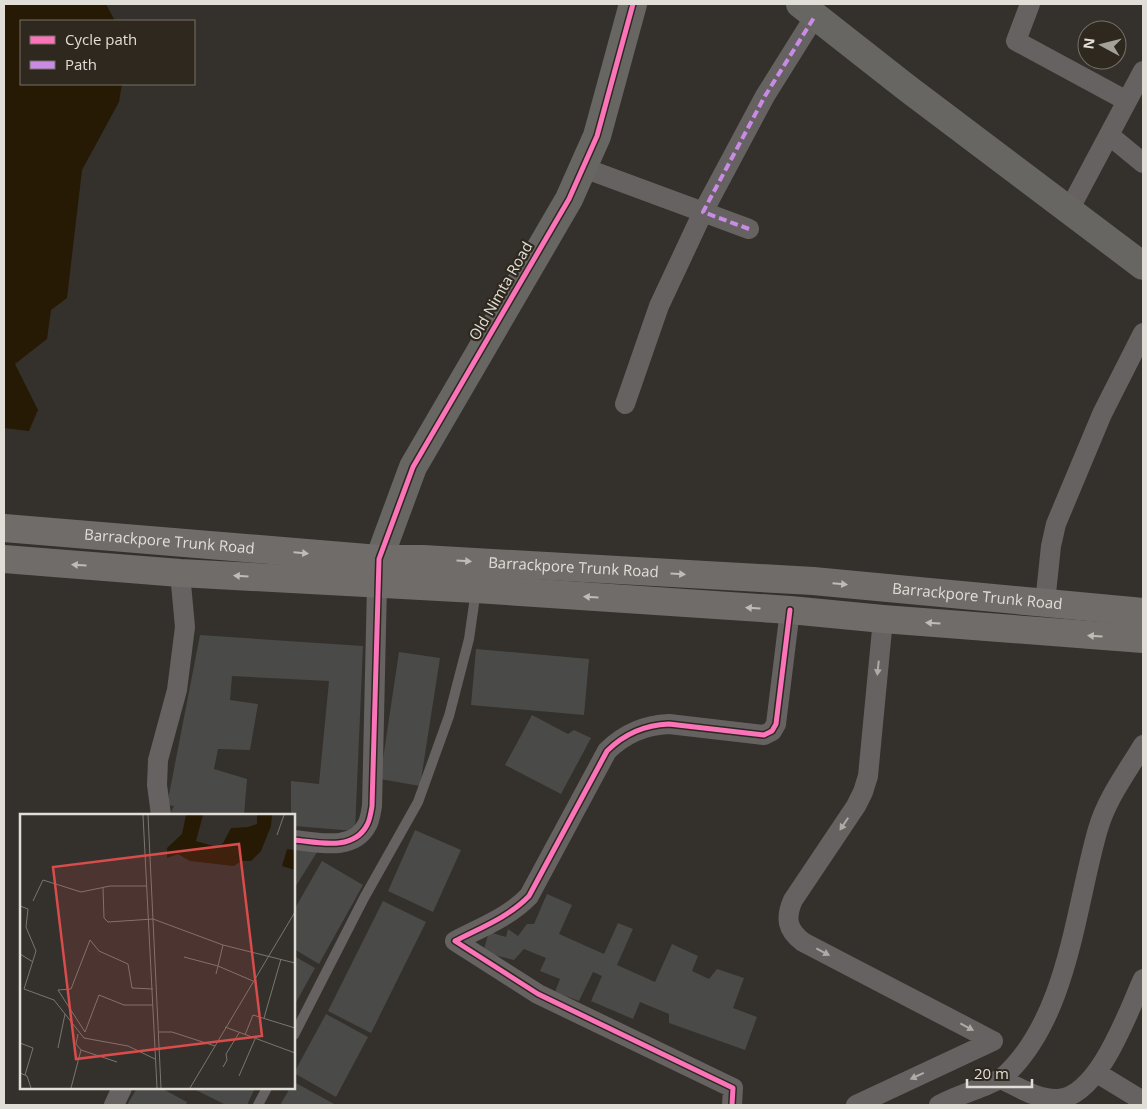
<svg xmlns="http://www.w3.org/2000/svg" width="1147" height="1109" font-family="'Open Sans',sans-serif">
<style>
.water{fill:#261a04}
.building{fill:#4a4a48}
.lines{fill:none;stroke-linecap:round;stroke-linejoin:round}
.lane{stroke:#656261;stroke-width:10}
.street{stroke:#656261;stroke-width:20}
.secondary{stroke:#686663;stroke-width:28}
.primary{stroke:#6f6c6a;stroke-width:28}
.quiet{stroke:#ca8be6;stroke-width:4;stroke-dasharray:8 4;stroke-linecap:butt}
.cycleway-casing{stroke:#2e281f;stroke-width:8}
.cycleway{stroke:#fb73b8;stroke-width:5}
.oneway{fill:#bfbcb6}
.oneway2{fill:#afaca8}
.labels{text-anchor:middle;stroke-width:4.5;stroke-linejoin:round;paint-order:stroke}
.street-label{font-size:15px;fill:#e1ded7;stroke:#2e281f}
.inset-road{fill:none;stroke:#797670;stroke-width:1}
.view{fill:#d84c4b;fill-opacity:0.15;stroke:#d84c4b;stroke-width:2.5}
.inset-edge{fill:none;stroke:#e1ded7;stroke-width:2.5}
</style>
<rect width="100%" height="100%" fill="#34312c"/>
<path class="water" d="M4 4H106L115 21H21V84H122L119 102 82 170 67 298 51 310 47 339 15 364 38 410 29 431 4 428Z"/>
<path class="building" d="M200 635 363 646 355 831 294 826V815H291V781L319 784 329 681 232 676 230 700 258 704 250 750 218 749 214 769 247 779 244 815 170 814 174 806 167 805Z
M476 649 589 659 584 715 471 705Z
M399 652 440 658 420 786 380 779Z
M532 715 568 734 574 730 591 738 561 794 505 765Z
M415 830 461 850 433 912 388 891Z
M294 848 319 849 294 889Z
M322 861 363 885 319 964 294 949V910Z
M547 894 572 905 559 934 604 954 618 923 633 929 617 965 655 982 672 944 698 956 692 971 709 979 717 969 744 978 733 1008 757 1017 745 1050 669 1023V1014L640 1002 633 1019 591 1001 602 976 593 972 579 1001 555 992 560 979 540 971 546 958 524 949 514 960 483 952 489 932 506 937 508 929 518 936 527 924H534Z
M383 901 426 922 371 1033 328 1011Z
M294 956 315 968 294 1006Z
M326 1014 368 1037 336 1097 294 1073Z
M294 1082 336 1105H280L290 1088H294Z
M137 1088H161L187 1102 186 1105H127Z
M192 1088H255L247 1105H226Z"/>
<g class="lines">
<path class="lane" d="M294 1035 364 898 418 802 449 716 469 639 476 590
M258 1105 267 1088"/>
<path class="street" d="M1030 4 1016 41 1127 101
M1109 135 1143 163
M584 168 703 212 659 306 625 404
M1069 210 1143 71
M749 229 703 212 765 96 815 16
M1045 603 1051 546 1056 524 1102 414 1143 333
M883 619 868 776 863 792 856 806 793 900C785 918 787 930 803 942L993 1041
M161 815 157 785 158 760 177 690 185 627 180 573
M294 840C317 842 353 852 367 825 370 820 371 812 372 806L377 585
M1097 1073 1143 1101
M1001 1079C1018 1087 1038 1100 1058 1099 1099 1096 1128 1012 1143 979
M114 1105 122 1088
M732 1105 733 1088 538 994 455 941C480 928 509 917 529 896L607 751C624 734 645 725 669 724L764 735 772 731 776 724 790 610
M856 1105 993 1041
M939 1105C954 1097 969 1092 985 1086 990 1083 997 1081 1002 1078 1068 1020 1075 908 1098 829 1107 798 1127 772 1143 745"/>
<path class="secondary" d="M800 4 907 88 1143 266
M377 581 379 559 413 467 569 199 597 136 633 4"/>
<g class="primary">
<path id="s1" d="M4 528 379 559H423L813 581 1143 612"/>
<path d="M4 559 180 573 476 589 790 610 883 619 1143 639"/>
</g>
<path class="quiet" d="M749 229 703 212 765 96 815 16"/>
<defs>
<path id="cycleway" d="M294 840C317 842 353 852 367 825 370 820 371 812 372 806L379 559 413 467 569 199 597 136 633 4
M732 1105 733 1088 538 994 455 941C480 928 509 917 529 896L607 751C624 734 645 725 669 724L764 735 772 731 776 724 790 610"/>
</defs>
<use href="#cycleway" class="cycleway-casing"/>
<use href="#cycleway" class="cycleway"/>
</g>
<defs><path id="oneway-solid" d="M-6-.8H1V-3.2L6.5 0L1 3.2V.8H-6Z" transform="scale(1.25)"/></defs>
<g class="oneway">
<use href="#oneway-solid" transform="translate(301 553) rotate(5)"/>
<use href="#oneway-solid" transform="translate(464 561) rotate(3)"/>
<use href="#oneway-solid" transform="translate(79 565) rotate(-176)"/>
<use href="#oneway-solid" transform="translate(678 574) rotate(3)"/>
<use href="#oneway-solid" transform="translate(241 576) rotate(-176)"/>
<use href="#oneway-solid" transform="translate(840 584) rotate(5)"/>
<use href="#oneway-solid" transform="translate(591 597) rotate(-176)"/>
<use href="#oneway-solid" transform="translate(753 608) rotate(-176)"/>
<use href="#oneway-solid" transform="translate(933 623) rotate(-176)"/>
<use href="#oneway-solid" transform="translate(1095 636) rotate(-176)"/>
</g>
<g class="oneway2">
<use href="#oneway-solid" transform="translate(878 668) rotate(96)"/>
<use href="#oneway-solid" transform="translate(844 824) rotate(124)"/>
<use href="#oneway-solid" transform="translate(823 952) rotate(28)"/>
<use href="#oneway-solid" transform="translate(967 1027) rotate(28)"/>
<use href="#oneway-solid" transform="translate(917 1076) rotate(155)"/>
</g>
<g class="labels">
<g class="street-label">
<text transform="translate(501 291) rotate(-60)" y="5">Old Nimta Road</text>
<text dy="5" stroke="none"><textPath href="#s1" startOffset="166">Barrackpore Trunk Road</textPath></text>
<text dy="5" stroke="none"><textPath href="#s1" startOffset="571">Barrackpore Trunk Road</textPath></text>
<text dy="5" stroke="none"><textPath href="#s1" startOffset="976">Barrackpore Trunk Road</textPath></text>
</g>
</g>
<g transform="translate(20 814)">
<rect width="275" height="275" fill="#34312c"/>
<path d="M166 1H183L176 27 197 33 203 29 211 14 228 13 237 10V1H252L251 12 241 37 231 47H221L214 52 170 47 158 40 147 44V34L162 20ZM267 35 275 36V56L262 52Z" fill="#261a04"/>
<path class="inset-road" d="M123 1 137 274M128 1 141 274M257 21 264 1M83 74 84 104 88 108 133 105 203 131 275 149M13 87 23 66 61 78 90 72H126M0 92 8 95 6 113 16 137 4 175 34 186 64 224 108 232 135 245M0 140 13 148M164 143 198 152 203 131M196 160 198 152 233 167M244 204 261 145M205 213 275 239M65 218 38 176 51 175 70 126 79 137 108 150 112 174 133 175M65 218 79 181 104 191H133M139 218H152L195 232M58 220 56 230 61 236 97 248M225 221 233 201 275 214M0 229 13 234 5 261M38 234 45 200M203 253 207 246 206 240 219 219M0 259 7 262 11 274M219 262 235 225M51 274 61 236M170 274 275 98"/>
<path class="view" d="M219 30 242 222 56 245 33 53Z"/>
<rect width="275" height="275" class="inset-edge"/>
</g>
<rect width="1147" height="1109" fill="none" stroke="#e1ded7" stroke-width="10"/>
<rect x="20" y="20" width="175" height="65" fill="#2e281f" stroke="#767169"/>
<rect x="30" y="36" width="25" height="8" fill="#fb73b8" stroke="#767169"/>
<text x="65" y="45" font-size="15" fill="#e1ded7">Cycle path</text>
<rect x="30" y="61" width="25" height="8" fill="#ca8be6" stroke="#767169"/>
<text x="65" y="70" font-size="15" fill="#e1ded7">Path</text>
<g transform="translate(1102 45) rotate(277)"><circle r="24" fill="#2e281f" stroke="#767169"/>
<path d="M0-4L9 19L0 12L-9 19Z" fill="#a4a19b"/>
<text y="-8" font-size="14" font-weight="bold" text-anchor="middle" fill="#e1ded7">N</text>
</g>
<path d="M967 1079v8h65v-8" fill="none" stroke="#e1ded7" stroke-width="2.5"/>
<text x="974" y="1079" font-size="15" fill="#e1ded7" stroke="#2e281f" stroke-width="4" paint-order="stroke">20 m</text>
</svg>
